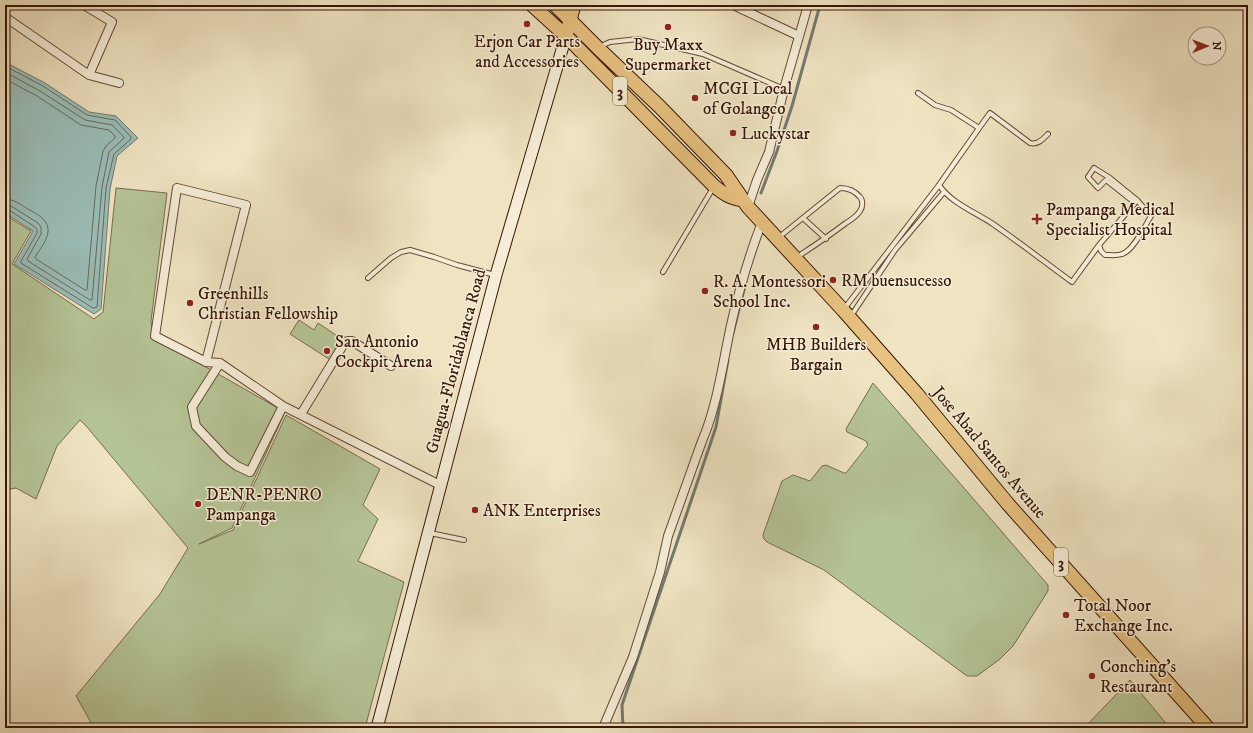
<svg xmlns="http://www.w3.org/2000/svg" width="1253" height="733" font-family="'IM FELL DW Pica',serif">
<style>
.green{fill:#b5c496;stroke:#766d4e}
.water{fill:#9abdb7;stroke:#737a71}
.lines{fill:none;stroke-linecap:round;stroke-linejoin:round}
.shore{stroke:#696a5f;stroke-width:1}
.stream{stroke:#737a71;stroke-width:3}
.service-casing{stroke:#664936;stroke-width:6}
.minor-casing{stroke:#664936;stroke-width:10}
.secondary-casing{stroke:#381607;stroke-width:13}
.primary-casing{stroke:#381607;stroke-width:15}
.trunk-casing{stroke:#381607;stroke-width:15}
.service{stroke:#f5edd7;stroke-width:4}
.minor{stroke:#f5edd7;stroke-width:8}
.secondary{stroke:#f5edd7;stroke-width:11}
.primary{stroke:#e8c280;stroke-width:13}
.trunk{stroke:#e8c280;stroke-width:13}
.poi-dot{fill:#8f2418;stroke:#f5edd7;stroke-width:1.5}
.labels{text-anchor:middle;stroke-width:3;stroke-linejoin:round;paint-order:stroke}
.shield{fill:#f5edd7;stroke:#715645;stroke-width:1}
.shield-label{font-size:16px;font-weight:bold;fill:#381607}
.poi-label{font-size:17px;fill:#381607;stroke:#f5edd7;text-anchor:start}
.street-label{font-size:17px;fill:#381607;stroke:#f5edd7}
</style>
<rect width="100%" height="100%" fill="#efe3c1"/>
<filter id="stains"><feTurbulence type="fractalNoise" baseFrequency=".005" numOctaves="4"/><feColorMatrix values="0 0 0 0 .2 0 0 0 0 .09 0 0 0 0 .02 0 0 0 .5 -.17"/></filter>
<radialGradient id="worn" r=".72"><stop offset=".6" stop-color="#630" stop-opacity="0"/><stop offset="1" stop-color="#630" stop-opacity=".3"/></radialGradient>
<path class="green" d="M116 188 167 193 151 321 153 335 160 341 285 412 232 528 199 544 233 530 286 415 380 469 363 505 378 519 358 561 404 582 365 728H94L76 696 160 594 188 548 87 427 80 420 57 446 36 499 16 488 5 490V215L31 231 12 264 94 319 103 312Z
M299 320 314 330 318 323 345 341 332 361 290 334Z
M873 383 1048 585V591L1013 646 1000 659 977 676H967L824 570 767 542 764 539 763 535 782 481 793 475 810 481 822 466 826 465 844 473H846L868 445 866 441 847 432 846 429Z
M1130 680 1170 728H1084Z"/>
<path class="water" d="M5 62 45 83 89 112 116 116 138 138 117 156 110 189 101 309 94 314 14 264 33 231 5 213Z"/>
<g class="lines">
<path class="shore" d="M5 66 43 86 87 115 115 120 131 137V139L114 154 106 188 97 307 93 308 21 263V261L37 233V229L35 227 9 210H5
M5 72 40 91 85 120 112 125 124 137 123 139 109 152 102 187 92 300H90L28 261 27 259 41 234V227L38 223 11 206 5 205
M5 79 37 96 81 125 109 130 115 136V138L106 146 103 151 96 186 87 290H85L36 259 35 257C41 247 55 232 44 220 40 215 33 212 28 209 21 205 14 199 5 199"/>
<path class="stream" d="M761 193 777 151 792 106 820 5
M733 333 746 282
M623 728 622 705 716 427 728 360"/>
<defs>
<path id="service" d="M601 46 610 42 638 39 703 54 784 89
M918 93 935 105 951 110 979 128
M939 185C951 203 975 212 993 224 1020 243 1046 263 1072 282L1099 245 1135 203 1106 180 1098 188 1088 177 1094 168 1110 178 1137 200 1151 216C1145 226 1133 251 1122 254 1117 256 1110 255 1105 255L1101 251 1099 245
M803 218 826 239
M778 238 840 188C847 188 855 191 860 197 863 200 863 207 860 211 857 216 851 220 846 223 830 235 814 246 797 257
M663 272 713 188
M368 278 391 258 401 252 410 250 434 257 457 265 495 275
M844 309 939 185 982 124 990 113 1030 143C1038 145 1043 139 1048 134
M851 316 895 250 944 192
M430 533 464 540"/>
<path id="minor" d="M84 5 112 22 89 75
M733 5 799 36
M5 17 89 75 119 83
M748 207 757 180 769 152 784 89 808 5
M206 362 246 205 177 188 155 336 206 362 220 363 283 406 440 485
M220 363 192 407 196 426 225 457 237 466 250 472 283 406
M301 414 345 342 348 341H352L391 366
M603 728 633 657 660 572 668 536 702 441C717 407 723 362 731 325 739 290 749 256 762 222"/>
<path id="secondary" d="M377 728 496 275 566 36"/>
<path id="primary" d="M566 36 574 5"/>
<path id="trunk" d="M532 5 566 36 714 186C724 194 730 198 743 200
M555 5 598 48 660 107 726 175 748 207 843 310 917 394 1008 504 1208 728"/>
</defs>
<use href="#service" class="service-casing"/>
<use href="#minor" class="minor-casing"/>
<use href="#secondary" class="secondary-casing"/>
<use href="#primary" class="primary-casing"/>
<use href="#trunk" class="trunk-casing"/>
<use href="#service" class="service"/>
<use href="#minor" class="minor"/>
<use href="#secondary" class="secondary"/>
<use href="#primary" class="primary"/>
<use href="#trunk" class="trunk"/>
</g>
<g class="poi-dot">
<circle cx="527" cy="24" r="4"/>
<circle cx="668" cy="27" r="4"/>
<circle cx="695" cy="98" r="4"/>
<circle cx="733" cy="133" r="4"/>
<path d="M1035 213h4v4h4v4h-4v4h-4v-4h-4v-4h4z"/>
<circle cx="833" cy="280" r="4"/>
<circle cx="705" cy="291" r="4"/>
<circle cx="190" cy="303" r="4"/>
<circle cx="816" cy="327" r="4"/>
<circle cx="327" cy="351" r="4"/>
<circle cx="198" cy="504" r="4"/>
<circle cx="475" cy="510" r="4"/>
<circle cx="1066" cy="615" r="4"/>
<circle cx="1092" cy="676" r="4"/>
</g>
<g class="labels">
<g class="shield">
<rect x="613" y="77" width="14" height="28" rx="3"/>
<rect x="1054" y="548" width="14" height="28" rx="3"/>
</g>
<g class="shield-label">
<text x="620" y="97">3</text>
<text x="1061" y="568">3</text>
</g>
<g class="poi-label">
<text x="527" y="47" text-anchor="middle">Erjon Car Parts<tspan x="527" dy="20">and Accessories</tspan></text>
<text x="668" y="50" text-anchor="middle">Buy Maxx<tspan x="668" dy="20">Supermarket</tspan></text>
<text x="703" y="94">MCGI Local<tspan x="703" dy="20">of Golangco</tspan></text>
<text x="741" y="139">Luckystar</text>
<text x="1046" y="215">Pampanga Medical<tspan x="1046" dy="20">Specialist Hospital</tspan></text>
<text x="841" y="286">RM buensucesso</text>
<text x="713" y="287">R. A. Montessori<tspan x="713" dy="20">School Inc.</tspan></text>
<text x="198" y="299">Greenhills<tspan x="198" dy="20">Christian Fellowship</tspan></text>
<text x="335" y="347">San Antonio<tspan x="335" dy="20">Cockpit Arena</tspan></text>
<text x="816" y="350" text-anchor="middle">MHB Builders<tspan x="816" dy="20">Bargain</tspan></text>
<text x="206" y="500">DENR-PENRO<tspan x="206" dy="20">Pampanga</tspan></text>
<text x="483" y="516">ANK Enterprises</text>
<text x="1074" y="611">Total Noor<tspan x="1074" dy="20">Exchange Inc.</tspan></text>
<text x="1100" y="672">Conching's<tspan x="1100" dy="20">Restaurant</tspan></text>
</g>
<g class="street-label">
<text transform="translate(455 361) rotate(-75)" y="6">Guagua-Floridablanca Road</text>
<text transform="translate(990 452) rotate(50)" y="6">Jose Abad Santos Avenue</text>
</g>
</g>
<rect width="1253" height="733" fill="none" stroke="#efe3c1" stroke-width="20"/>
<rect x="6" y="6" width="1241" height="721" fill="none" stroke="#381607" stroke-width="2"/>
<rect x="10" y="10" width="1233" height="713" fill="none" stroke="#381607"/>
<g transform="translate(1207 46) rotate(89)"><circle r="19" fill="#f5edd7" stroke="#a99784"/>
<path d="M0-3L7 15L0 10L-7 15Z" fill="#8f2418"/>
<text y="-6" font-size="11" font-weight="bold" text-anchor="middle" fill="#381607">N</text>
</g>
<rect width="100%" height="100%" filter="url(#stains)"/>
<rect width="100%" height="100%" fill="url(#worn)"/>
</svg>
